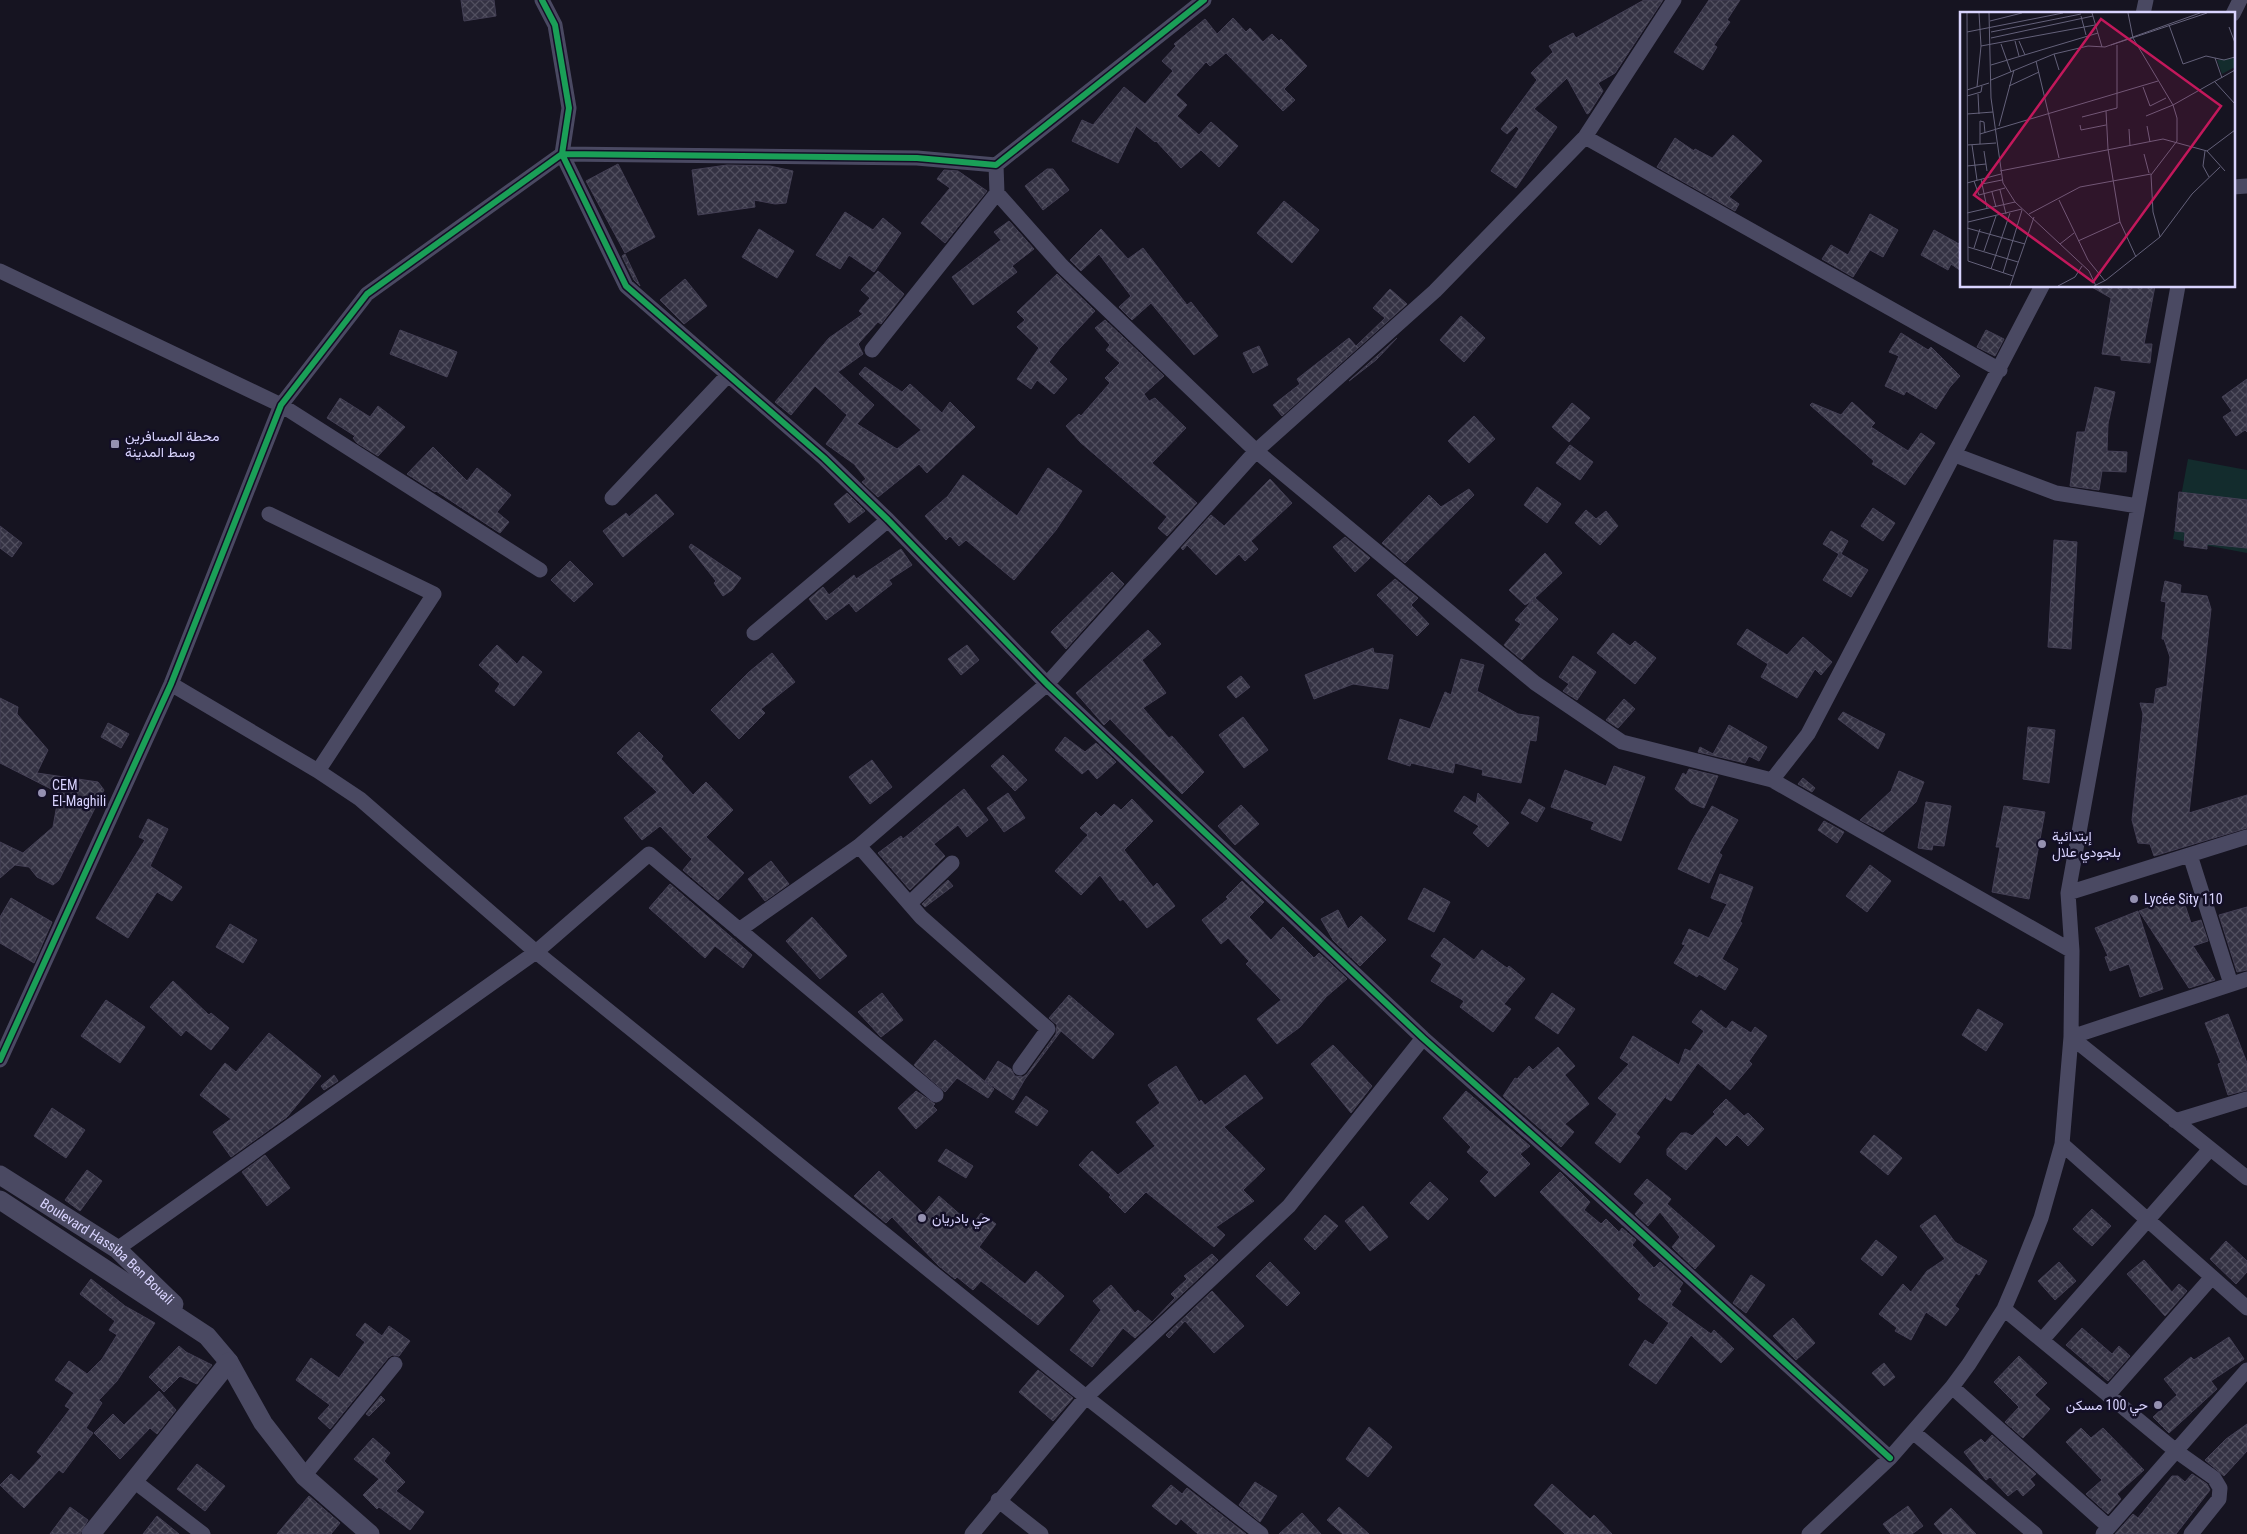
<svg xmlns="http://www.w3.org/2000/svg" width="2247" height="1534" font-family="'Roboto Condensed',Vazirmatn,sans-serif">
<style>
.pitch{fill:#132c2d}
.building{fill:url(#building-cross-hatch);stroke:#433f54}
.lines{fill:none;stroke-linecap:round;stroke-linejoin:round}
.minor{stroke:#4a4962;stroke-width:15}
.tertiary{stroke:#4a4962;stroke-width:19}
.cycleway-casing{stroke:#130f26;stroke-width:9}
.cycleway{stroke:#1a9f57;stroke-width:6}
.poi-dot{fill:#9591b1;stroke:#130f26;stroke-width:2}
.labels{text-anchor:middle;stroke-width:5;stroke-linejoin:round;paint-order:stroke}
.poi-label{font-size:14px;fill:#d9d4ff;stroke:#130f26;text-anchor:start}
.street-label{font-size:14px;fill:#d9d4ff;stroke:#130f26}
.inset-road{fill:none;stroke:#64617a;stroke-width:1}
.view{fill:#c2185b;fill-opacity:0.15;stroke:#c2185b;stroke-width:2.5}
.inset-edge{fill:none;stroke:#d9d4ff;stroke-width:2.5}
</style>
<defs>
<pattern id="building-cross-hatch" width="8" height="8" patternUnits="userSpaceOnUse" patternTransform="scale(1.25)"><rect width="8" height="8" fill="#343243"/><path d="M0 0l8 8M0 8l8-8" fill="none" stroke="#514f5f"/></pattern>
</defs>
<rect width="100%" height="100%" fill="#161421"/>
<path class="pitch" d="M2188 459 2247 470V553L2173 539Z"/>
<path class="building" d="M461 0H494L496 16 464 21Z
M1644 0H1663L1615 73 1598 83 1603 91 1589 113 1587 114 1567 78 1534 109 1557 127 1516 188 1491 171 1519 129 1516 126 1507 134 1501 129 1537 80 1531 73 1553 52 1549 46 1573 33 1576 38Z
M1709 0H1740L1727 20 1730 22 1714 45 1717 47 1703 70 1674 52Z
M1233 18 1246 32 1250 28 1263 42 1272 34 1279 41 1281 39 1307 66 1284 89 1295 100 1283 111 1226 53 1210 66 1206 62 1176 95 1187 105 1177 116 1199 135 1211 122 1238 146 1219 167 1201 150 1181 168 1156 141 1155 142 1136 126 1118 163 1072 141 1082 120 1093 125 1124 87 1145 104 1173 71 1162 61 1176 46 1174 44 1205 19 1217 34Z
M1733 135 1762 161 1729 197 1739 204 1735 211 1657 167 1675 138 1694 151 1695 149 1712 158Z
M618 164 655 237 625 253 586 181Z
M727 165 770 166 793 171 786 203 775 204 754 200 755 207 698 215 692 170Z
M1047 169H1053L1069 190 1043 210 1025 186Z
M944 170 958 171 987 191 945 243 921 223 950 188 937 179Z
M1284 201 1319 230 1292 263 1257 233Z
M845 212 873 230 883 218 901 233 874 272 849 255 840 269 816 255Z
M1870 214 1898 230 1883 257 1870 250 1853 277 1822 259 1831 245 1848 255Z
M1009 221 1034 249 1012 266 1017 272 973 305 952 277 1001 240 994 232Z
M759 229 794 251 777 278 742 257Z
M1101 229 1128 259 1143 248 1187 305 1191 302 1218 336 1194 355 1151 303 1132 320 1119 307 1131 296 1099 254 1081 271 1070 260Z
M1934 230 1961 245V271L1951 264 1948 270 1921 255Z
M625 254 640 286 634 280 622 256Z
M878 271 904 294 881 324 878 322 858 344 863 354 838 372 874 405 857 424 897 449 921 430 859 374 865 367 902 392 910 384 942 413 950 402 975 427 927 473 919 464 878 497 862 482 866 479 854 464 826 444 847 415 815 386 791 415 775 402 829 338 863 314 859 311 870 298 861 290Z
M1057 274 1095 311 1060 348 1049 362 1067 379 1054 394 1037 380 1031 389 1017 379 1039 348 1017 327 1025 320 1017 312Z
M685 279 707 306 684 324 660 300Z
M2090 286H2155L2144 344H2152L2150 363 2121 360V356L2102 354 2111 298Z
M1390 289 1407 304 1282 416 1273 405 1300 384 1297 379 1349 338 1356 346 1385 318 1373 308Z
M1461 316 1485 338 1464 362 1440 340Z
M1105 320 1164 376 1144 394 1149 401 1155 398 1186 428 1152 463 1197 503 1167 536 1158 528 1167 517 1080 442 1066 426 1079 414 1081 416 1110 383 1105 378 1120 363 1106 350 1110 345 1095 328Z
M400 330 457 352 447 377 390 354Z
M1986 330 2004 339 1995 356 1977 347Z
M1901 333 1928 350 1931 347 1960 376 1950 387 1936 409 1906 391 1904 395 1885 386 1899 356 1889 352Z
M1397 338 1376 360 1349 381Z
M1259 346 1268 365 1253 373 1243 353Z
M2247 379V432L2245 430 2236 436 2223 417 2232 411 2222 397Z
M2095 387 2115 392 2108 424 2107 451 2127 452 2126 472 2102 471 2099 490 2070 486 2077 432H2085Z
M340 398 370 417 378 406 405 427 378 456 357 443 353 438 355 436 327 418Z
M1852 402 1875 423 1871 427 1908 451 1921 433 1935 443 1905 485 1872 464 1874 461 1810 405 1812 403 1841 415Z
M1572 403 1590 418 1569 442 1552 427Z
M1474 416 1495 439 1469 463 1448 441Z
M1570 445 1593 462 1580 480 1556 463Z
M433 447 467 481 477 468 511 495 497 512 509 522 500 533 436 491 435 492 407 474Z
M1048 468 1082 491 1056 530 1014 580 966 540 959 546 950 536 946 540 925 516 948 496 963 475 1017 516Z
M1270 479 1292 503 1251 541 1258 549 1245 561 1239 554 1216 575 1187 545 1183 550 1181 548 1211 515 1224 526Z
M1537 487 1561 504 1547 523 1524 505Z
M1469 489 1474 495 1405 563 1382 543 1429 495 1441 507Z
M2179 492 2247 500V548L2207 544V549L2184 546 2185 532 2175 531Z
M847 493 865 511 849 523 834 504Z
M656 494 674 514 623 557 603 531 626 513 629 517Z
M1873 508 1895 523 1883 541 1861 526Z
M1586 510 1596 519 1606 511 1618 526 1600 545 1575 523Z
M0 526 22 543 12 557 0 548Z
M1831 531 1848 541 1841 554 1868 570 1851 597 1823 580 1839 554 1823 544Z
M1345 537 1370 558 1355 572 1333 547Z
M2054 540 2077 542 2071 649 2048 647Z
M691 544 741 578 732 590 723 596 714 583 716 581 689 547Z
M901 549 912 565 889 580 892 584 856 612 849 603 826 620 809 599 823 587 829 595 854 575 856 579Z
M1545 553 1562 573 1535 598 1558 619 1522 660 1504 645 1521 624 1515 620 1533 600 1525 605 1509 590Z
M570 561 593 584 574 602 551 580Z
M1112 572 1124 584 1066 649 1051 632Z
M1395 579 1418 598 1411 605 1429 624 1417 636 1377 595Z
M2165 581 2181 585 2180 593 2207 596 2211 609 2189 813 2247 795V828L2154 856 2150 844 2138 843 2132 820 2143 714 2140 703 2154 704 2156 689 2167 686 2170 657 2164 639H2162L2166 602 2161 601Z
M1747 629 1787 655 1803 637 1832 662 1821 675 1815 669 1797 698 1761 677 1768 664 1737 644Z
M1148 630 1161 644 1142 660 1166 693 1143 708 1169 738 1172 736 1204 772 1182 794 1110 719 1104 725 1076 693Z
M1613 633 1630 646 1635 641 1656 658 1635 684 1597 653Z
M497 645 517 664 523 656 542 672 514 706 495 691 500 684 479 665Z
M967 645 979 660 961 675 948 659Z
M1373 648 1374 653 1393 655 1388 689 1353 684 1314 699 1305 675Z
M772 653 795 682 761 709 765 713 739 739 711 710 749 672Z
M1573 656 1596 672 1577 700 1563 691 1569 684 1559 677Z
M1461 659 1484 665 1477 691 1518 714 1539 717 1536 741 1530 740 1521 783 1482 775 1483 770 1455 763 1453 773 1411 763 1410 766 1388 759 1400 719 1430 729 1445 692 1451 695Z
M1241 676 1250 687 1236 698 1227 687Z
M0 698 18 707 17 714 48 750 37 773 98 782 104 790 59 880 53 885 37 877 29 867 15 865 0 878V842L23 853 53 827 59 793 0 763Z
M1624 699 1635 709 1618 728 1606 720Z
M1843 712 1885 734 1878 749 1838 719Z
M1243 717 1268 750 1244 768 1219 735Z
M108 723 129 734 121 748 101 737Z
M1729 725 1767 747 1759 761 1749 756 1745 763 1698 752 1700 747 1713 754Z
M2028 727 2055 730 2049 783 2023 779Z
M639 732 663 756 661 759 693 795 706 782 733 810 706 837 744 873 718 900 683 870 692 859 660 826 642 840 624 818 657 792 617 753Z
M1065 737 1085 752 1096 743 1116 762 1097 779 1088 769 1082 774 1055 750Z
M1003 755 1027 780 1015 791 991 766Z
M872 760 892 787 870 804 849 777Z
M1614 766 1645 777 1621 841 1591 829 1594 822 1551 807 1565 770 1606 786Z
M1689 769 1718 776 1704 808 1691 803 1675 789 1683 773 1686 775Z
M1899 771 1924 782 1916 802 1883 832 1860 820 1891 791Z
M1803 778 1815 788 1812 792 1798 784Z
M964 789 988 820 967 837 958 825 934 844 945 856 910 890 878 853 901 836 903 839Z
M1008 793 1025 818 1004 832 987 808Z
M1478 793 1509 823 1488 847 1473 833 1479 826 1454 811 1464 796 1476 804Z
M1132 799 1153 821 1124 850 1153 887 1157 883 1175 906 1147 928 1123 899 1120 901 1100 875 1081 895 1055 871 1088 835 1080 828 1096 812 1101 817 1114 804 1121 810Z
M1529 799 1545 808 1537 822 1521 813Z
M1926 802 1951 806 1944 846 1933 845 1932 850 1918 848Z
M1241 805 1259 824 1235 845 1218 826Z
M1712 806 1738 820 1719 853 1722 855 1709 883 1678 869 1692 840Z
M2004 806 2045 812 2029 899 1992 892 2000 847H1996Z
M148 819 168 829 150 866 182 887 172 901 157 892 128 938 96 918 145 840 139 837Z
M1824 821 1844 832 1837 843 1818 830Z
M771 861 789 884 765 901 748 879Z
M1870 865 1891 881 1867 912 1846 896Z
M1720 874 1753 887 1740 922 1742 923 1722 959 1738 969 1725 990 1699 974 1697 977 1674 963 1685 945 1682 944 1689 929 1709 938 1727 904 1711 898Z
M948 880 953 886 925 907 922 904Z
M1242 881 1264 902 1249 917 1271 940 1283 927 1314 958 1319 953 1347 979 1326 997 1300 1027 1277 1044 1257 1019 1281 1000 1246 964 1249 961 1228 938 1221 944 1202 920 1228 899 1226 897Z
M670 884 752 955 743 968 715 946 705 958 649 908Z
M1424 888 1450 902 1434 932 1408 919Z
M2182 896 2191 923 2201 920 2208 941 2193 946 2215 980 2189 988 2139 911Z
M11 898 52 922 34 963 0 943V917Z
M2247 907V970L2237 972 2219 915Z
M1338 910 1348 929 1361 916 1386 940 1360 966 1333 940 1321 919Z
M2138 911 2163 989 2140 997 2129 964 2110 971 2105 957 2108 956 2095 928Z
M812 917 847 956 820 979 786 941Z
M230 924 257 940 243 963 216 947Z
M1444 938 1474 960 1482 950 1507 968 1509 966 1525 979 1504 1004 1511 1009 1493 1032 1460 1007 1464 1001 1431 981 1442 964 1431 956Z
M173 981 209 1015 211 1013 229 1028 211 1050 186 1030 181 1036 150 1007Z
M882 993 903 1020 881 1037 858 1012Z
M1552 993 1575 1009 1558 1034 1535 1018Z
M1069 995 1114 1034 1093 1059 1061 1031 1025 1079 1013 1100 985 1081 998 1061 1011 1069 1015 1076 1023 1077 1027 1074 1056 1034 1057 1025 1049 1018Z
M106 1000 145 1027 120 1063 81 1036Z
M1978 1009 2003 1024 1986 1051 1962 1035Z
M1701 1010 1726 1029 1732 1021 1751 1033 1755 1027 1767 1036 1749 1061 1752 1064 1730 1090 1698 1063 1671 1101 1666 1098 1668 1093 1636 1134 1640 1137 1620 1163 1595 1143 1617 1114 1598 1098 1629 1064 1620 1058 1633 1036 1679 1065 1685 1049 1690 1051 1704 1031 1692 1022Z
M2228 1014 2247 1063V1090L2228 1095 2218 1064 2221 1063 2205 1023Z
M269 1033 321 1076 287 1117 231 1157 213 1132 231 1119 200 1095 225 1063 236 1072Z
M935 1040 994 1089 988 1098 957 1078 945 1092 914 1065Z
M1333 1045 1372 1086 1351 1113 1311 1064Z
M1558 1047 1575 1066 1565 1075 1589 1104 1565 1124 1574 1132 1561 1147 1503 1096 1515 1078 1517 1079 1529 1066 1533 1070Z
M1176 1066 1199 1102 1201 1100 1205 1105 1245 1075 1263 1098 1224 1127 1265 1169 1243 1190 1254 1201 1216 1227 1225 1235 1214 1247 1146 1192 1125 1213 1109 1197 1111 1195 1079 1165 1092 1151 1118 1175 1155 1146 1136 1122 1160 1103 1148 1085Z
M334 1075 338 1081 324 1090 321 1086Z
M916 1091 935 1104 933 1106 937 1110 916 1129 898 1108Z
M1466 1091 1530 1146 1520 1154 1530 1164 1495 1197 1480 1181 1489 1172 1467 1152 1471 1147 1443 1118Z
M1026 1096 1048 1111 1037 1126 1015 1112Z
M1726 1099 1744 1116 1748 1113 1764 1129 1748 1146 1737 1135 1726 1146 1716 1136 1686 1170 1667 1155V1149L1681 1133H1687L1692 1136 1715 1114 1713 1112Z
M52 1108 85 1130 66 1158 34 1136Z
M1874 1135 1902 1158 1888 1175 1860 1152Z
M946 1149 973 1166 966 1178 938 1161Z
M265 1155 290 1188 267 1206 242 1172Z
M87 1170 102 1181 80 1211 65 1200Z
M879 1171 924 1214 939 1196 972 1225 981 1213 996 1224 979 1247 1025 1284 1036 1271 1064 1296 1038 1325 981 1281 973 1290 957 1277 955 1279 939 1266 892 1217 886 1223 854 1196Z
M1560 1172 1590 1202 1584 1210 1601 1224 1606 1219 1619 1232 1622 1228 1636 1240 1632 1245 1654 1268 1660 1262 1683 1283 1679 1289 1681 1291 1671 1305 1711 1334 1714 1330 1734 1349 1721 1363 1691 1335 1656 1384 1629 1365 1645 1340 1653 1345 1669 1323 1638 1299 1641 1295 1540 1192Z
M1647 1179 1671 1199 1667 1204 1715 1246 1695 1269 1672 1247 1680 1237 1660 1212 1648 1226 1635 1214 1644 1203 1634 1194Z
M1430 1182 1448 1199 1428 1220 1410 1203Z
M1363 1206 1388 1237 1370 1251 1345 1221Z
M2092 1209 2111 1226 2092 1246 2073 1229Z
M1325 1215 1338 1226 1315 1250 1304 1239Z
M1935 1215 1955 1242 1987 1261 1979 1275 1976 1273 1955 1306 1959 1309 1946 1326 1926 1312 1911 1340 1895 1331 1897 1328 1879 1314 1903 1284 1911 1292 1927 1271 1945 1259 1920 1226Z
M1876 1240 1897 1257 1882 1276 1861 1259Z
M2226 1241 2247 1261V1272L2236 1284 2210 1259Z
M1212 1254 1218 1260 1135 1338 1123 1328 1092 1367 1070 1350 1101 1310 1093 1301 1111 1285 1135 1313 1138 1310 1152 1322 1175 1298 1171 1294 1187 1279 1184 1276Z
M2144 1260 2172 1292 2179 1284 2187 1291 2165 1316 2127 1274Z
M1270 1262 1300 1293 1287 1306 1256 1276Z
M2059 1262 2076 1281 2055 1300 2038 1281Z
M1751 1275 1765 1285 1746 1313 1733 1303Z
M91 1279 125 1306 155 1323 117 1381 99 1400 102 1403 86 1428 93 1433 63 1473 59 1470 24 1508 0 1485 11 1474 19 1481 42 1456 37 1452 70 1409 65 1406 74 1393 55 1380 69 1361 87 1374 102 1359 117 1335 109 1330 115 1321 80 1294Z
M1212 1291 1244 1326 1214 1353 1185 1321 1169 1338 1166 1335Z
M1793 1318 1815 1343 1796 1360 1773 1336Z
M365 1323 382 1336 389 1326 410 1341 399 1356 392 1355 388 1358 330 1429 318 1418 330 1405 296 1380 311 1358 339 1378 365 1342 356 1335Z
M2082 1328 2112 1354 2119 1346 2130 1356 2108 1381 2066 1345Z
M2229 1337 2244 1359 2211 1381 2217 1389 2169 1433 2153 1417 2177 1395 2164 1379 2191 1357 2194 1360Z
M179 1346 186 1352 212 1365 197 1384 180 1376 164 1392 149 1377Z
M2019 1356 2047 1383 2035 1395 2050 1409 2023 1438 2005 1422 2019 1407 1994 1382Z
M1884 1363 1895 1377 1884 1386 1872 1373Z
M1038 1370 1073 1398 1053 1421 1019 1392Z
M159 1391 176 1410 157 1434 150 1428 120 1459 94 1433 113 1414 124 1425Z
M381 1396 385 1400 369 1416 366 1414Z
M2247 1424V1451L2224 1476 2205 1460 2226 1439Z
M1369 1427 1392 1447 1368 1477 1346 1459Z
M2081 1428 2091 1438 2103 1428 2144 1470 2117 1494 2121 1499 2108 1514 2086 1494 2102 1480 2066 1442Z
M1992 1435 2036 1474 2030 1479 2035 1485 2023 1496 2017 1489 2008 1496 1990 1477 1986 1480 1964 1452 1981 1439 1985 1443Z
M373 1438 390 1453 384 1461 405 1482 396 1491 424 1512 410 1530 379 1507 377 1509 363 1495 379 1479 354 1459Z
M197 1464 225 1486 205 1511 177 1489Z
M2192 1474 2207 1484 2210 1490 2176 1534H2115L2133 1514 2138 1518 2172 1476H2178L2185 1482Z
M1255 1482 1277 1496 1260 1522 1239 1505Z
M1552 1484 1590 1519 1594 1515 1612 1534H1565L1534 1505Z
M1171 1485 1182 1494 1187 1488 1246 1534H1198L1181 1519 1176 1525 1152 1506Z
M309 1496 340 1523 331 1534H277Z
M1908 1506 1923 1526 1912 1534H1891L1883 1524Z
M70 1507 88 1520 80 1534H50Z
M1339 1507 1369 1534H1343L1327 1520Z
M1951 1508 1976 1534H1943L1934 1524Z
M1302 1513 1321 1534H1279Z
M157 1516 179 1534H143Z"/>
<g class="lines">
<path class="minor" d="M542 0 555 25 569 108 562 154 626 286 824 458 888 520 1047 684 1423 1038 1600 1195 1890 1458
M2143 14 2146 0
M2233 14 2240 0
M1585 137 2000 370
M996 165 997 193 1062 266 1256 451 1535 683 1622 742 1772 780 2072 951
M2233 187 2247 186
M0 271 281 405 540 570
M872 350 997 193
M1955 455 2056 493 2138 506
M612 498 728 375
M269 514 434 594 318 771
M754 633 888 520
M171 684 318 771 360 799 536 952 1086 1397 1261 1534
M1772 780 1808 734 2042 286
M859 846 921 917 1048 1029 1020 1068
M2190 855 2231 984
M2068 893 2247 837
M910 903 952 863
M739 930 859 846 1047 684 1256 451 1435 291 1585 137 1674 0
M2071 1037 2247 1178
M2071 1037 2247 979
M0 1060 171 684 281 405 367 294 562 154 917 158 996 165 1204 0
M2175 1121 2247 1099
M2062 1144 2247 1308
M117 1249 536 952 649 854 936 1095
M2004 1309 2176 1451 2214 1478 2220 1488 2219 1499 2191 1534
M2042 1340 2210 1149
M1952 1387 2109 1527
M2108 1395 2212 1277
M1913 1432 2035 1534
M304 1476 395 1364
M134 1481 203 1534
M998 1500 1041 1534
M972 1534 1086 1397 1289 1206 1423 1038
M1809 1534 1890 1458 1952 1387 1969 1364 2004 1309 2016 1281 2041 1218 2062 1144 2071 1037 2072 951 2068 893 2178 286
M2103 1534 2247 1370"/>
<g class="tertiary">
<path id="s1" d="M0 1175 117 1249 174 1304"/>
<path d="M0 1200 207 1336 229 1362 263 1423 304 1476 370 1534"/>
<path d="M91 1534 229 1362"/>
</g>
<defs>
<path id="cycleway" d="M542 0 555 25 569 108 562 154 626 286 824 458 888 520 1047 684 1423 1038 1600 1195 1890 1458
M0 1060 171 684 281 405 367 294 562 154 917 158 996 165 1204 0"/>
</defs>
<use href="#cycleway" class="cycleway-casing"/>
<use href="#cycleway" class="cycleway"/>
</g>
<g class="poi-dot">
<rect x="110" y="439" width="10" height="10" rx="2.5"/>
<circle cx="42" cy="793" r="5"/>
<circle cx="2042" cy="844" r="5"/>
<circle cx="2134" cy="899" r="5"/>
<circle cx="922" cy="1218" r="5"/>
<circle cx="2158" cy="1405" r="5"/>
</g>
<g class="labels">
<g class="poi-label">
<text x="125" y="441">محطة المسافرين<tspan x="125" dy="16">وسط المدينة</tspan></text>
<text x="52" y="790">CEM<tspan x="52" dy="16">El-Maghili</tspan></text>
<text x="2052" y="841">إبتدائية<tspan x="2052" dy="16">بلجودي علال</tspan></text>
<text x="2144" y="904">Lycée Sity 110</text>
<text x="932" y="1223">حي بادريان</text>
<text x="2148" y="1410" text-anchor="end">حي 100 مسكن</text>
</g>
<g class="street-label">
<text dy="5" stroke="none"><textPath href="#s1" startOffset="132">Boulevard Hassiba Ben Bouali</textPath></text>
</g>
</g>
<g transform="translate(1960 12)">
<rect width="275" height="275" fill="#161421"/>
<path d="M275 46V55L262 62 257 48Z" fill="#132c2d"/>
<path class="inset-road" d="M7 1 8 249 53 264M29 1 31 86 43 171 55 190 129 259 136 274M132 1 142 35M168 1 173 26 213 93 217 106V129L191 163 193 200 200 225M121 4 126 23M30 9 62 1M209 13 223 52 246 44 264 48 275 45M269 15 275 31M7 20 103 1M31 20 121 2M31 26 133 4M55 29 59 44M59 29 65 43M41 32 51 60M151 33 247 1M21 34 135 13M94 42 99 58M255 46 262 66M76 49 99 146M31 53 138 21M31 68 94 42 128 34 145 35 240 1M255 70 275 92M49 74 79 60M17 75 21 34 19 1M183 75 190 94 206 86M7 78 29 71M18 82 19 102M7 84 21 80 22 74M146 99 148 137 160 210 176 245M7 102 33 100M186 104 213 93 275 58M122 105 157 96V33M120 113 121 118 146 113M39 114 54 58M187 114 190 130M169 117 170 134M20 122 198 69M20 132V109L24 110 25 121M7 133 36 131M12 133 17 168M24 139 27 159M245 139 243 154 249 165M184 142 189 161M7 154 26 152M40 159 203 127 247 139M265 159 247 139 275 118M21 167 27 196M14 169 19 183 45 176M7 171 41 162M22 172 42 168M40 178 46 202M32 180 36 195M99 188 128 248 145 269M7 201 55 190M69 202 120 175 191 162M8 210 62 197M7 216 65 232M118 229 160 210M100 232 114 221M8 235 58 250M14 236 20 217M24 239 36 204M31 257 50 201M43 261 62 198M50 274 74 205M98 274 115 265 122 254M134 274 146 268 200 225 232 182 260 155"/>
<path class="view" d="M141 7 261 94 133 270 14 183Z"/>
<rect width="275" height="275" class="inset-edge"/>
</g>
</svg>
